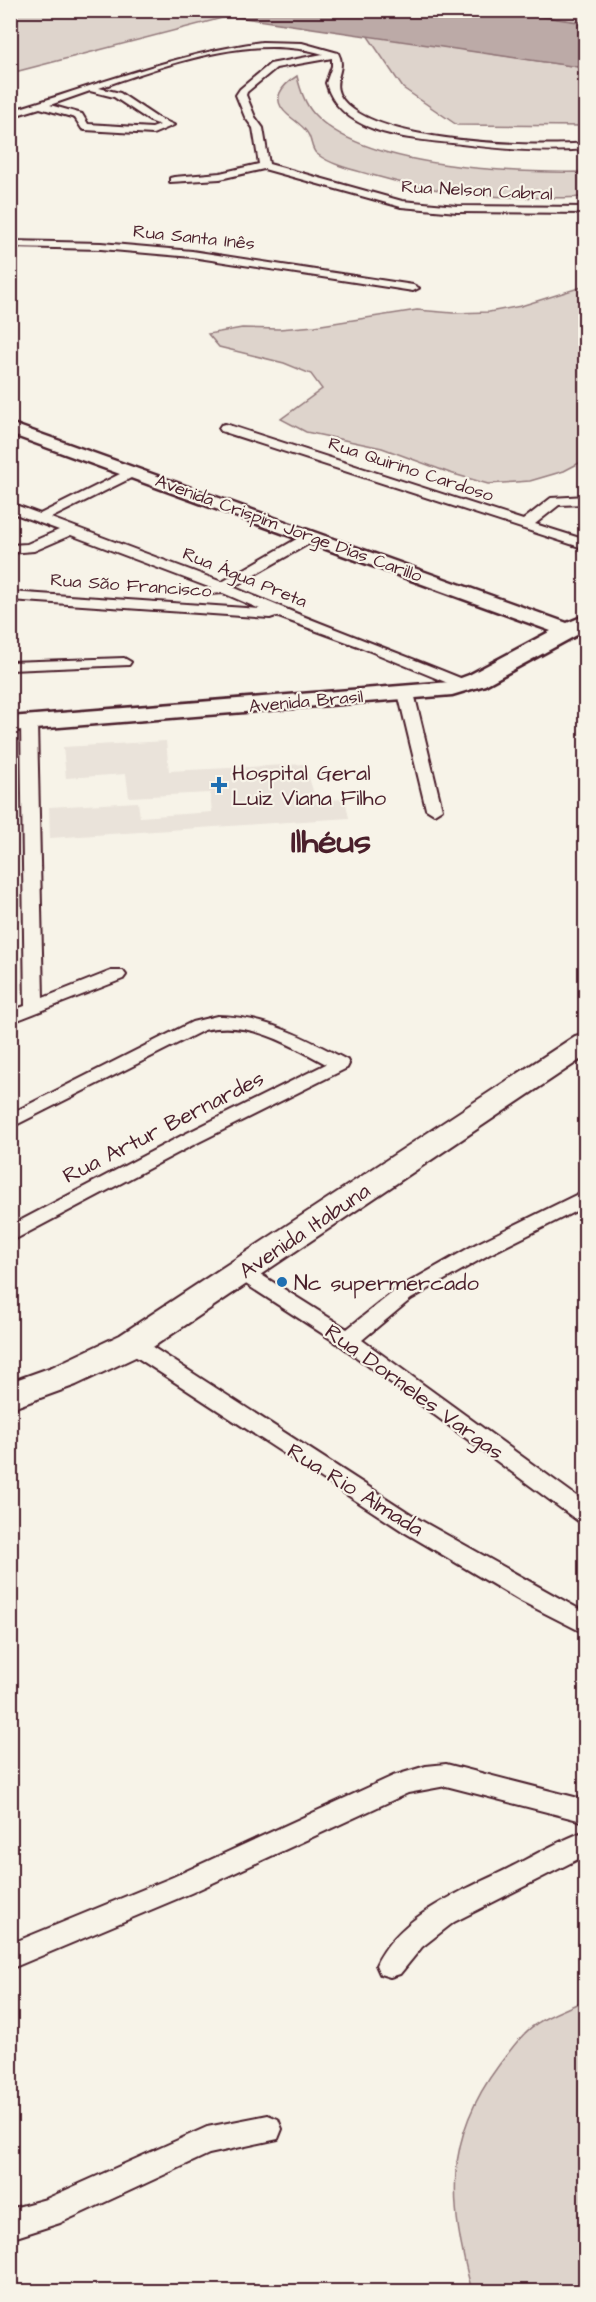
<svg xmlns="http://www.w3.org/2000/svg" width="596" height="2302" font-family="'Architects Daughter',sans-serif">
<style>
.built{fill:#eae3da}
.green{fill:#ded4cc;stroke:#947a7c;stroke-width:1.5}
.water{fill:#bcaaa7;stroke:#8e7275;stroke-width:1.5}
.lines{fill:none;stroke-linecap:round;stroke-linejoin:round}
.street-casing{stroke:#4a1f2b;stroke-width:4}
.secondary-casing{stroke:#4a1f2b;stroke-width:5}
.primary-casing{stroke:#4a1f2b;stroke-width:4}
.street{fill:#f7f3e8;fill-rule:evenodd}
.secondary{fill:#f7f3e8;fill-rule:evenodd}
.primary{fill:#f7f3e8;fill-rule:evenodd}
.poi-dot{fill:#1f6fb2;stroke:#f7f3e8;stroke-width:2}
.labels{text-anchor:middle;stroke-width:4.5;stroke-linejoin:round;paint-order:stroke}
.far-street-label{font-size:18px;fill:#4a1f2b;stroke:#f7f3e8}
.poi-label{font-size:22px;fill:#4a1f2b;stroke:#f7f3e8;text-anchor:start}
.street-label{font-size:22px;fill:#4a1f2b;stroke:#f7f3e8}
.town-label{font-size:34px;font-weight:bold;fill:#4a1f2b;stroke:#f7f3e8}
</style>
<rect width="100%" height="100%" fill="#f7f3e8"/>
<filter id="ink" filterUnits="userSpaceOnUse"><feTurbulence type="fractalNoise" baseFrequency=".0167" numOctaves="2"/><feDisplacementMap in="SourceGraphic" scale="12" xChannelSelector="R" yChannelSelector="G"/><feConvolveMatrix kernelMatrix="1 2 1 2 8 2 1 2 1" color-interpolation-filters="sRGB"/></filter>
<g filter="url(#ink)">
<path class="built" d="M166 741 169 771 305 764 316 801 345 799 349 818 50 838 49 807 138 802 140 817 212 812 210 793 129 797 126 774 66 778 63 747Z"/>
<path class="green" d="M221 10 230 16 11 73V11Z
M501 11H585V23Z
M367 35 585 68V126L457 125 403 88Z
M297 76C300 89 305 104 314 114 365 169 514 173 585 172V197C512 200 443 196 372 175 354 170 333 166 317 154 311 150 312 140 308 134 304 126 295 121 288 115 270 99 281 86 297 76Z
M585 286V460L564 471 530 481 488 484 450 473 382 448 306 432 281 419 322 389 311 374 284 363 219 347 208 334 242 328 279 329 315 326 417 310 453 313 489 312 521 306Z
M585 2000V2291H472C449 2205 443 2140 499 2065 509 2052 522 2033 536 2024 550 2014 570 2008 585 2000Z"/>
<path class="water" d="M501 11 585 23V68L230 16 221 11Z"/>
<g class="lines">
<defs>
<path id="street" d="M262 42 302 43 338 53C348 71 328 81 343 100 377 143 533 148 586 143V149C544 153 503 149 461 144 416 139 341 137 326 83L332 66V58L276 68 247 92 246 95 255 117 263 128 269 164 402 201 457 206 586 207V213L457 212 401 207 264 169 220 179 170 182V178L174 177 220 173 259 164 253 128 245 117 236 95 240 89 270 64 323 54C250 33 169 64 99 88L120 93 156 117 174 125 153 134 85 130 82 129 75 118 40 108 10 117V111C95 86 175 54 262 42ZM90 91 114 97 150 121 160 125 152 128 88 124 82 114 50 105Z
M10 241 101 243 192 251 413 285 419 288 413 291 192 257 101 249 10 247Z
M225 424 523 520 551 498 586 496V504L559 505 535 524 586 540V549L221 431 219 428 221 425Z
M132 468 137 469 138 472 137 475 51 518 222 582 307 533H317L319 536 317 539 233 587C311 621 392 650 470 682L472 685 470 688H460L358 646 276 616 270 618 10 600V592L260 609 223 593 211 594 209 591 211 588 71 535 34 551 10 553V545L27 544 59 530 10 512V503L40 514Z
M124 658 131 662 129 665 10 670V662Z
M406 688 414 693 442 809 434 814 426 809 398 693Z
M29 718 37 723 43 998 111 971H123L126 975 123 979 10 1023V1011L25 1006 21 723Z
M217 1016C265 1016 305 1038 347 1060L349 1064 347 1068 195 1144 10 1242V1226L181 1136 326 1064C287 1043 249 1020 204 1030L10 1128V1114L192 1022Z
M586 1190V1206L490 1254 411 1299 362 1340 586 1503V1524L578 1521 340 1345 235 1277 232 1272 235 1267 242 1265 249 1267 347 1329 397 1289 476 1244Z
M132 1336 140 1339 420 1520 586 1613V1634L519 1600 404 1532 124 1349 121 1344 124 1339Z
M446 1764 586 1800V1822L446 1786 408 1793 191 1893 10 1969V1944L173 1877 393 1776 426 1766Z
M586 1831V1855L454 1922 422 1947 400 1974 390 1977 380 1974 376 1965C401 1912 467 1890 515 1865 538 1853 561 1840 586 1831Z
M268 2115 278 2119 282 2129 278 2139 209 2154 60 2223 10 2239V2209L46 2199 207 2127Z"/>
<path id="secondary" d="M10 423 567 623 586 615V630L485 685 452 695 10 731V717L450 682 469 675 551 631 10 434Z"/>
<path id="primary" d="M586 1033V1056L144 1353 76 1385 10 1409V1382L52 1367 120 1335 575 1036Z"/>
</defs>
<use href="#street" class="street-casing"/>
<use href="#secondary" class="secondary-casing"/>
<use href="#primary" class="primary-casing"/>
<use href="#street" class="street"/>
<use href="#secondary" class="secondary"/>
<use href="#primary" class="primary"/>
</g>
</g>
<g class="poi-dot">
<path d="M216 776h6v6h6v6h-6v6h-6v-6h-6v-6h6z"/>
<circle cx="282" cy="1282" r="6"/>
</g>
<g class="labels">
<g class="far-street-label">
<text transform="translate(477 190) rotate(3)" y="6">Rua Nelson Cabral</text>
<text transform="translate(194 237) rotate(6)" y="6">Rua Santa Inês</text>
<text transform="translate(411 469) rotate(18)" y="6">Rua Quirino Cardoso</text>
<text transform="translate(289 528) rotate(20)" y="6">Avenida Crispim Jorge Dias Carillo</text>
<text transform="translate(245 577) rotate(22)" y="6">Rua Água Preta</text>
<text transform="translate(131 585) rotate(4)" y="6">Rua São Francisco</text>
<text transform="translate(306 701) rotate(-5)" y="6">Avenida Brasil</text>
</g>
<g class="poi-label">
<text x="232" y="780">Hospital Geral<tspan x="232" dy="25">Luiz Viana Filho</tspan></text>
<text x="294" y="1290">Nc supermercado</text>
</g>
<g class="street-label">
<text transform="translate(163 1126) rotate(-27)" y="8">Rua Artur Bernardes</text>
<text transform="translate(304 1230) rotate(-34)" y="8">Avenida Itabuna</text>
<text transform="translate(415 1391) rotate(36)" y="8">Rua Dorneles Vargas</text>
<text transform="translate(356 1489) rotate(32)" y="8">Rua Rio Almada</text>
</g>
<g class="town-label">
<text x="331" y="852">Ilhéus</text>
</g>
</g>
<rect width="596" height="2302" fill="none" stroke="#f7f3e8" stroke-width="36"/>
<rect x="18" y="18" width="560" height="2266" fill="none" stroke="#4a1f2b" stroke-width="2" filter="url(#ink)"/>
</svg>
